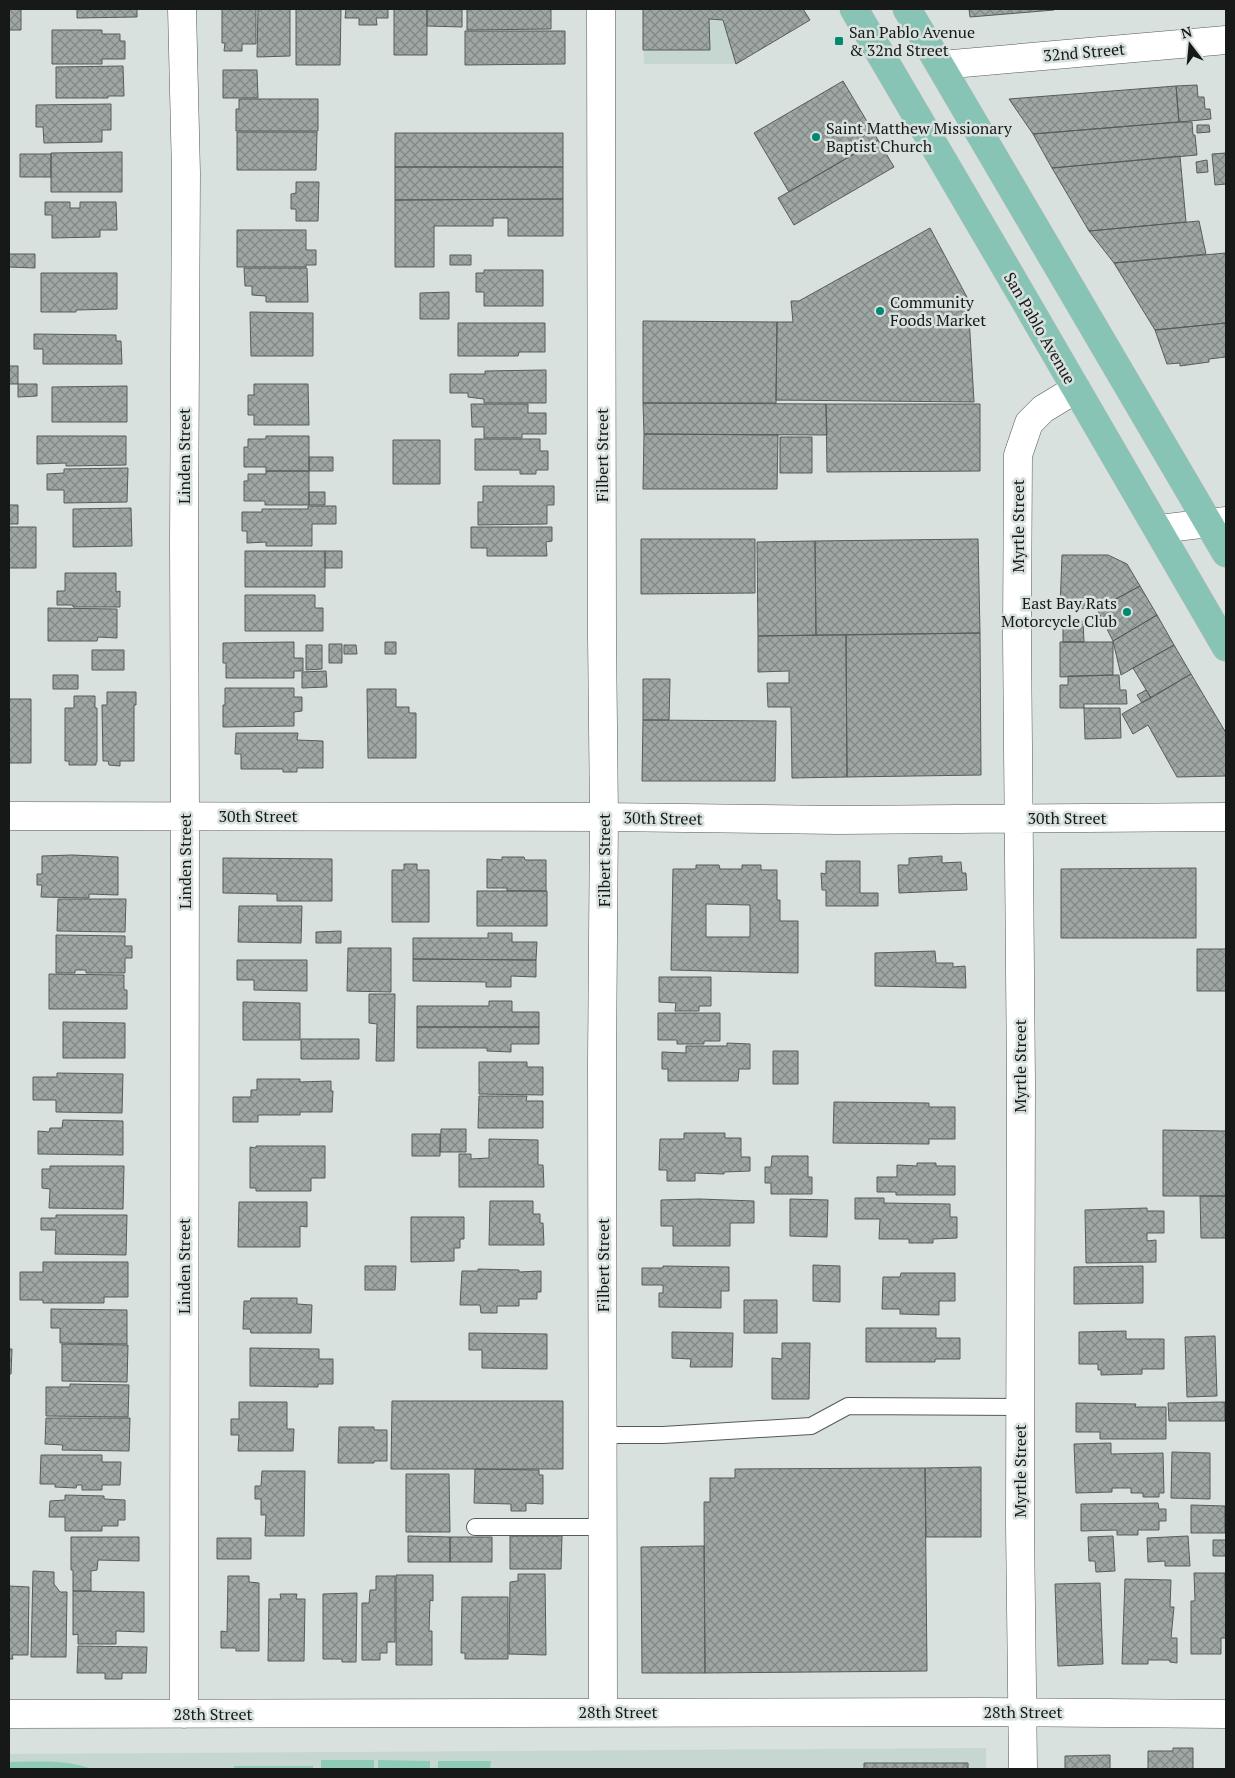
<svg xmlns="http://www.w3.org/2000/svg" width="1235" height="1778" font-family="'PT Serif',serif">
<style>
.built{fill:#c6d7d1}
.pitch{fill:#8ecbb8}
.building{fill:url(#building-cross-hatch);stroke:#565d5b;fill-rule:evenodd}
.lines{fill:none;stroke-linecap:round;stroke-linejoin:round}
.service-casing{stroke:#545b59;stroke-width:18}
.minor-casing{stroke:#545b59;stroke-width:29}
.primary-casing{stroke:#b9baba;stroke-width:29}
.service{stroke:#fff;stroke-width:16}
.minor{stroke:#fff;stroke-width:28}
.primary{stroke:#87c4b5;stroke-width:28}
.poi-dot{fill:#00896f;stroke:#d8e1de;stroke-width:2}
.labels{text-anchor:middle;stroke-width:5;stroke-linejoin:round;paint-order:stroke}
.poi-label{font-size:16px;fill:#161918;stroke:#d8e1de;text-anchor:start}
.street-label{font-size:16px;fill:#161918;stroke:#d8e1de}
</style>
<defs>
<pattern id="building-cross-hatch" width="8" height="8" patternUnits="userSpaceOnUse" patternTransform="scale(1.25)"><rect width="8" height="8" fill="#9fa7a4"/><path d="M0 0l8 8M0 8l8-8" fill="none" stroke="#818785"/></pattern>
</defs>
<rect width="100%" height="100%" fill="#d8e1de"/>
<path class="built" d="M643 9H803L810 20 736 64H644Z
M986 1748V1769H9V1754Z"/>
<path class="pitch" d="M321 1760H374V1769H321Z
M378 1760 430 1761V1769H378Z
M438 1761H491L490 1769H438Z
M9 1762C35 1762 66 1759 91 1769H9Z
M234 1766H313V1769H234Z"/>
<path class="building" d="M9 9H21V30H9Z
M77 9H137V17L77 18Z
M222 9H256V44H242V51H224L225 43H222Z
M258 9H290V56L257 57Z
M296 9H341L340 65H296Z
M346 9H388V18H376L377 25H359V18H345Z
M394 9H427V55H394Z
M427 9H462V27L427 26Z
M467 9H551V29L467 30Z
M643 9H803L810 20 736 64 723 20 709 19 710 50H643Z
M969 9H1054V10L970 17Z
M52 30H102V34H120V41H125V59H102V64H52Z
M465 31H565V64L465 65Z
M123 66 124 96H108V98H56V67Z
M223 70H257L258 98H223Z
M843 81 878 140 789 192 754 133Z
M1197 85 1198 97H1204L1205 109H1210L1211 119 1179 122 1176 86Z
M1176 86 1179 122 1033 134 1009 99Z
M239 99H318V131H236V109H239Z
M111 104V130H102V142L44 143 43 127H36V105Z
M1179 122H1192L1193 135H1195L1197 155 1052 168 1033 134Z
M1197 125H1209L1210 132 1197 133Z
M237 132H317L316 170H237Z
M395 133H563V167H395Z
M878 140 894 167 794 225 778 198Z
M122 152V192H51V153Z
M1226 153V184L1215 185 1212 154Z
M20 154H51V177H20Z
M1180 156 1186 222 1089 231 1052 168Z
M1207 160 1208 172 1197 173 1196 162Z
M395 167H563V199L395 200Z
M296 182H319L318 221H296V209H291V194L296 193Z
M563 199V236H508V218H493V226H434V267H395V200Z
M45 202H70V208H80V202H116L117 230H100V237L52 238V215H45Z
M1199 221 1206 254 1114 263 1089 231Z
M930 228 968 299 974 402 776 400 777 322H793L791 301H799Z
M237 230H306V250H316V265H306V267H237Z
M1226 253V323L1155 330 1114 263Z
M9 254H35V268L9 267Z
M450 255H471V265H450Z
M244 268H307L308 302H266V296L252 295V286H245Z
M484 270H543V306H484V292H476V273H484Z
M41 273H117V309L76 310V312H41Z
M449 292V319H420V293Z
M250 312 313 313V356H251Z
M643 321 777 322 776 403H643Z
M458 323H545V352H519L518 356H458Z
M1226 323V357L1209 359V362L1180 366V363L1167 364 1155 330Z
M34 334 116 335V341H121L122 364H43V349H34Z
M9 366H18V384H9Z
M546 370V403H484V399L468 397V393H450V374H485V371Z
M18 384H37V396L18 397Z
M254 384H308L309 425H254V415H248V395H254Z
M127 386V422H52V387Z
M643 403 826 404 827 435 644 434Z
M471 404H528V413H546V434H522V438H484V427H472Z
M826 404H980V471L827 472Z
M644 434 778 435 777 489H643Z
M37 436H126V465L66 466V463L37 464Z
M266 436H309V471H266V467H244V447H248V439H266Z
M780 437H812V473H780Z
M475 439H540V451H548V470H536V474H520V470H475Z
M393 440H440V484H393Z
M309 457H333V471H309Z
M128 468 127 502 64 503V490H47V474L64 473V469Z
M266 471H309V505H265V501H244V481H248V474H266Z
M483 486H554V505H547V524L478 525V502H483Z
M309 492H325V505H309Z
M9 505H18V524H9Z
M308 506H336V524H312V546H266V542L247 543V531H242V512H262V509H308Z
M131 508 132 546 73 547V509Z
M9 527H36V568H9Z
M471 527H552V541L546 542 547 556H487V548H471Z
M641 539H755V593L641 594Z
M978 539 980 633 816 635 815 541Z
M815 541 816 635 758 636 757 542Z
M245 551H325V587H245Z
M325 551H342V568H325Z
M1062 555H1108L1127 564 1140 586 1097 609 1060 608Z
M65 573H116V592L120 591V607H73V605H57V591H65Z
M1140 586 1157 615 1113 641 1097 609Z
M245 595H315V608H323V631H245Z
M48 608 117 609V638L98 637 97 641H48Z
M1157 615 1174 645 1121 675 1113 641Z
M1083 621 1084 642H1063V622Z
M980 633 981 775 847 777 846 635Z
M846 635 847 777 792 778 791 707H768L767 683H789V671L758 672V636Z
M294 642V658H303V671H294V678H226V663H223V643Z
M385 642H396V654H385Z
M1060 642H1113V675L1060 677Z
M329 644H342V663H329Z
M306 645H322V669L306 670Z
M344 645H356L357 654H344Z
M1174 645 1191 674 1151 698 1133 668Z
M92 650H124V670H92Z
M326 671 327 687 302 688V672Z
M1191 674 1226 733V776L1177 777 1148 725 1133 734 1122 714Z
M53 675H78V689H53Z
M1113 675H1119L1120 690H1126L1127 704H1084V708H1060V685H1068V676Z
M643 679H670L669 720H643Z
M225 688H294V697H302V711L294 712V726L223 727V705H225Z
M367 689H396V707H409V713H416V758H368Z
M1146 690 1151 698 1142 703 1137 695Z
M107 692H136V705H134V761H120V766L109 765 108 761H103L102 705H107Z
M74 696H95V708H97V762H96V765H69V761H65V708H74Z
M9 699H31V763H9Z
M1084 708H1120L1121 738 1085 739Z
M643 720 776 721 775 781H642Z
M236 733H298L297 740 323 741V768H297V772H283V769H241V754H235Z
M72 855 118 857V895L89 894V898L41 897 42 885H37V874H42V856Z
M942 856V863L961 862 962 873H966L967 890 899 893 898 865H909V858Z
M502 857H524L525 860H546V891H507V888H487V859L502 860Z
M223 858 332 859V901H277V894L223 893Z
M826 861H860V893H878V906H826V890H822L821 873 826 874Z
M404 864H417V870H429V922H392V870H404Z
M696 865H719L720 869H742V865H761V870H777V900H780V921H798V973L671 970 673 869H696ZM706 904 750 905V937H706Z
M1196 868V938H1061V869Z
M477 891H547V926H477Z
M58 899H126L125 932 57 931Z
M239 906H302L301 943 238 942Z
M341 931V943H316V932Z
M488 933H512V942H537L536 960 413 959V938H488Z
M56 935 125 936V946H132V958H125V973H86V970H75V973H56Z
M348 948H391V992L347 991Z
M1197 949H1226V991H1197Z
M935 951 936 963H953V967L965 966 966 988 875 986V953Z
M413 959 536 960V977L511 976V987H486V982L413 981Z
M237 960H307V991L254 990V980H237Z
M49 974 124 975V990H127V1009H49Z
M659 977H711V1006H699V1011H675L676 1003 659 1002Z
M369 994H395L394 1061H376L377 1024 369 1023Z
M489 1001H512V1012H539V1027H417V1006H489Z
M243 1002 300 1003V1040H243Z
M658 1013H720V1041H704V1044H677V1040H658Z
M63 1022 125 1023V1058H63Z
M417 1027H539V1044H511V1052L487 1051V1048H417Z
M301 1039H359V1059H301Z
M727 1043 750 1044V1069H739L738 1081H668V1069H662V1052L686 1053V1046H727Z
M773 1051H798V1084H773Z
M479 1062H527V1067H543V1095L479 1094Z
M57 1073 123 1074 122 1113 56 1112V1100H33V1077H57Z
M257 1079H300V1082L331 1081V1091H333L332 1112H300V1115H258V1122H233V1097H251V1090H257Z
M479 1096H527L526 1101H543V1128H478Z
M834 1102 929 1103V1107H955V1139H929V1144L833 1143Z
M63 1120 123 1121V1155L38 1154V1131L49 1132 50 1128H62Z
M441 1129H466V1152H440Z
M1163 1130 1226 1131V1196H1163Z
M684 1133H725V1138H741V1157H750V1171L724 1172V1174L695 1173V1181H667V1170H659L660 1139H684Z
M412 1134H440V1156H412Z
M489 1139 538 1140V1165H543L544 1187H459V1154H471V1159L489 1158Z
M256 1146H325V1178H311V1191H256V1188H250V1147L256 1148Z
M772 1156H808V1177H812V1194H771V1183H765V1167H771Z
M917 1163H936V1166H955V1195H896V1192H877V1177H897V1165L917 1166Z
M50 1166H124L123 1209 49 1208 50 1189 42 1188V1169H50Z
M1200 1196H1226V1238H1201Z
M855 1198H884V1203L950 1204V1217H957V1238L933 1239V1243H909V1239H879L880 1219H855Z
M699 1199 754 1201V1223H730V1246H673V1226H661V1200Z
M790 1199 828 1200 827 1237 790 1236Z
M490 1201H533V1214H540V1223H543L544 1245H489Z
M239 1202H307V1227L300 1226V1247H238Z
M1147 1208V1211H1164V1233H1147V1241L1156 1240V1262L1086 1263 1085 1210Z
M56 1215H127L126 1255 55 1254 56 1230H41V1218H56Z
M411 1217H464V1239H460V1248H454V1261L411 1262Z
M43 1262H128V1297H104V1303H43V1300H20V1272H43Z
M813 1265 840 1266V1302L813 1301Z
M365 1266H396L395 1290H365Z
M663 1266 729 1267V1291H721V1308L659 1307V1293H663V1285H642V1268H663Z
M1143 1266V1303L1074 1304V1267Z
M478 1269 519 1270V1272L541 1271V1292H537V1299H519V1306H497V1313H481L480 1305H460L462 1271H478Z
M901 1273H955V1301H939V1315L900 1314V1309H882L883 1277H900Z
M251 1298H297V1304L312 1305 311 1333H251L250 1329H243L244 1301H250Z
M744 1300H777V1333H744Z
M51 1309 127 1310V1344L60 1343V1328H51Z
M866 1328H936V1338H960V1359H935V1362H866Z
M1126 1331V1339H1164V1369H1142V1374L1101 1375V1370H1098V1364H1079V1332Z
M672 1332 733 1333 732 1367H690L691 1359 672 1358Z
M469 1333 547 1334V1369L482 1368V1350H469Z
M1215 1336 1217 1396 1187 1397 1185 1337Z
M782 1343H810L809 1399H772V1358L782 1359Z
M62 1344 128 1345 127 1382 62 1381Z
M250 1348 319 1349V1359H333V1384H318V1387L250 1386Z
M9 1349H12L11 1374H9Z
M70 1384 129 1385 128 1417 46 1416V1387H70Z
M392 1401H563V1469H391Z
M239 1402H287V1429H294L293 1451H238L239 1435H231V1419H239Z
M1225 1402V1421H1169L1168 1403Z
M1076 1403 1136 1404 1135 1407H1166V1439H1100V1432H1076Z
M46 1418H130L129 1451 62 1450 63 1445 45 1444Z
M339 1427H374V1430H387V1461H374V1463H338Z
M1111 1443V1454L1163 1453 1164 1493H1159V1497H1143V1493H1131V1488H1112V1492L1076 1493 1074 1444Z
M1172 1452 1210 1453V1499L1171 1498Z
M41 1455H102V1462H121L120 1485H102V1490H82V1485H77L76 1488 55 1487V1484H40Z
M981 1467V1537H926L925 1468Z
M925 1468 927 1671 705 1673 704 1502H710V1478H735V1469Z
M475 1469 539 1470V1475H543V1504L526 1503V1511H511V1504L474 1503Z
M262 1471H305L304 1536H265L266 1515H261V1499H255V1486H261Z
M406 1474H449L450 1532H406Z
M65 1495 104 1496V1499L125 1500V1520H118V1526H102V1531H65V1517H49L50 1501 65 1500Z
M1158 1503 1159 1509H1166V1521H1159V1530H1138V1535H1117V1530L1081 1531V1504Z
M1191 1505 1225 1506V1533H1191Z
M408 1536 450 1537V1562H408Z
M510 1536H562L561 1569H510Z
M1113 1536 1115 1571 1096 1572 1095 1561H1089L1088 1537Z
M1188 1536 1190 1566H1165V1561L1148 1562 1147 1538Z
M71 1537H139V1561L98 1560 97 1570 91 1571V1591H73V1570H71Z
M450 1537H492V1562H450Z
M217 1538H251V1559H217Z
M1213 1540H1226V1556H1213Z
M704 1546 705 1673H642L641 1547Z
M9 1553V1586L29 1587 28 1655H12L13 1659H9Z
M33 1571 54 1572V1584L60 1592H67L66 1657H31Z
M1194 1573H1225L1226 1638H1221V1654H1191V1601H1195Z
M518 1574H545L546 1655 509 1654 510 1582 518 1581Z
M396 1575H433V1601L430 1600 429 1631H432V1665H396Z
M228 1576H249V1582L259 1583V1651H236V1648H221V1631L227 1632Z
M376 1576H395V1642H387V1653H380V1660H362V1603H369L370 1590H376Z
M1125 1579 1171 1580 1170 1607H1174L1171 1638H1177V1663L1170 1662 1169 1660H1148V1664H1122Z
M1100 1583 1103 1664 1058 1666 1055 1584Z
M73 1591 144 1592V1632L116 1631V1644H78V1634L73 1635Z
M357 1593 356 1662H342V1659H323V1594Z
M280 1594H297L296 1599H305L304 1661H268L269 1599H281Z
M462 1597H508V1659H465V1653H461Z
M78 1646 147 1647 146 1673H122V1679H105V1673H77Z
M1173 1748H1193V1769H1148V1751H1173Z
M1110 1755V1769H1065V1756Z
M864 1763H968V1769H864Z"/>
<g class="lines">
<defs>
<path id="service" d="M603 1435H663L811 1426 848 1406 1020 1407
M475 1527H603"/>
<path id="minor" d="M182 9 186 173 184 541 185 816 184 1714
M601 9 602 636 604 817 602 1062 603 1712
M941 65 1226 40
M1159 529 1226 521
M9 816 604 817 838 820 1226 817
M9 1714 985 1712 1226 1714
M1023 1769 1020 1526 1021 1082 1017 635 1018 455 1029 423 1043 409 1076 389"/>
<path id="primary" d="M854 9C979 221 1103 434 1226 647
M907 9 1226 553"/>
</defs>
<use href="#service" class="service-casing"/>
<use href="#minor" class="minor-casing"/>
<use href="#primary" class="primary-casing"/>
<use href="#service" class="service"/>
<use href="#minor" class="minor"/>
<use href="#primary" class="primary"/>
</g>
<g class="poi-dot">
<rect x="834" y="36" width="10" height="10" rx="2.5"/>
<circle cx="816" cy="137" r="5"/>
<circle cx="880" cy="311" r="5"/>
<circle cx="1127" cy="612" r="5"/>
</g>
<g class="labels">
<g class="poi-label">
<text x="849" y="38">San Pablo Avenue<tspan x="849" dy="18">&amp; 32nd Street</tspan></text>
<text x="826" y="134">Saint Matthew Missionary<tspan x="826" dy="18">Baptist Church</tspan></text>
<text x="890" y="308">Community<tspan x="890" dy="18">Foods Market</tspan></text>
<text x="1117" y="609" text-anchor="end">East Bay Rats<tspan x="1117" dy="18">Motorcycle Club</tspan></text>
</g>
<g class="street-label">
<text transform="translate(1084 52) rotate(-5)" y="6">32nd Street</text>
<text transform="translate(1040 328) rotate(60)" y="6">San Pablo Avenue</text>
<text transform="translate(602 455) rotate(-90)" y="6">Filbert Street</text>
<text transform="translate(184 456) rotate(-90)" y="6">Linden Street</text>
<text transform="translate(1018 526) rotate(-90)" y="6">Myrtle Street</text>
<text x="258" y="822">30th Street</text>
<text transform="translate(663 818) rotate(1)" y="6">30th Street</text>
<text x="1067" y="824">30th Street</text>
<text transform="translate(604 860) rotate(-90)" y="6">Filbert Street</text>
<text transform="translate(185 861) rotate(-90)" y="6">Linden Street</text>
<text transform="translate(1020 1066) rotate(-90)" y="6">Myrtle Street</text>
<text transform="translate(603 1265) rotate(-90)" y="6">Filbert Street</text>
<text transform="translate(184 1266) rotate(-90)" y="6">Linden Street</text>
<text transform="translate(1020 1471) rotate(-90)" y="6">Myrtle Street</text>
<text x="618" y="1718">28th Street</text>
<text x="1023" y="1718">28th Street</text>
<text x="213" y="1720">28th Street</text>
</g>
</g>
<rect width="1235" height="1778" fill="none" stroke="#161918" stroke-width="20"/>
<g transform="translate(1190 45) rotate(344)" stroke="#d8e1de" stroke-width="4" paint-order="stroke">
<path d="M0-4L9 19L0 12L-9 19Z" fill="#161918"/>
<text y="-8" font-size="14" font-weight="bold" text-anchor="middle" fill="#161918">N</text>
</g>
</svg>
